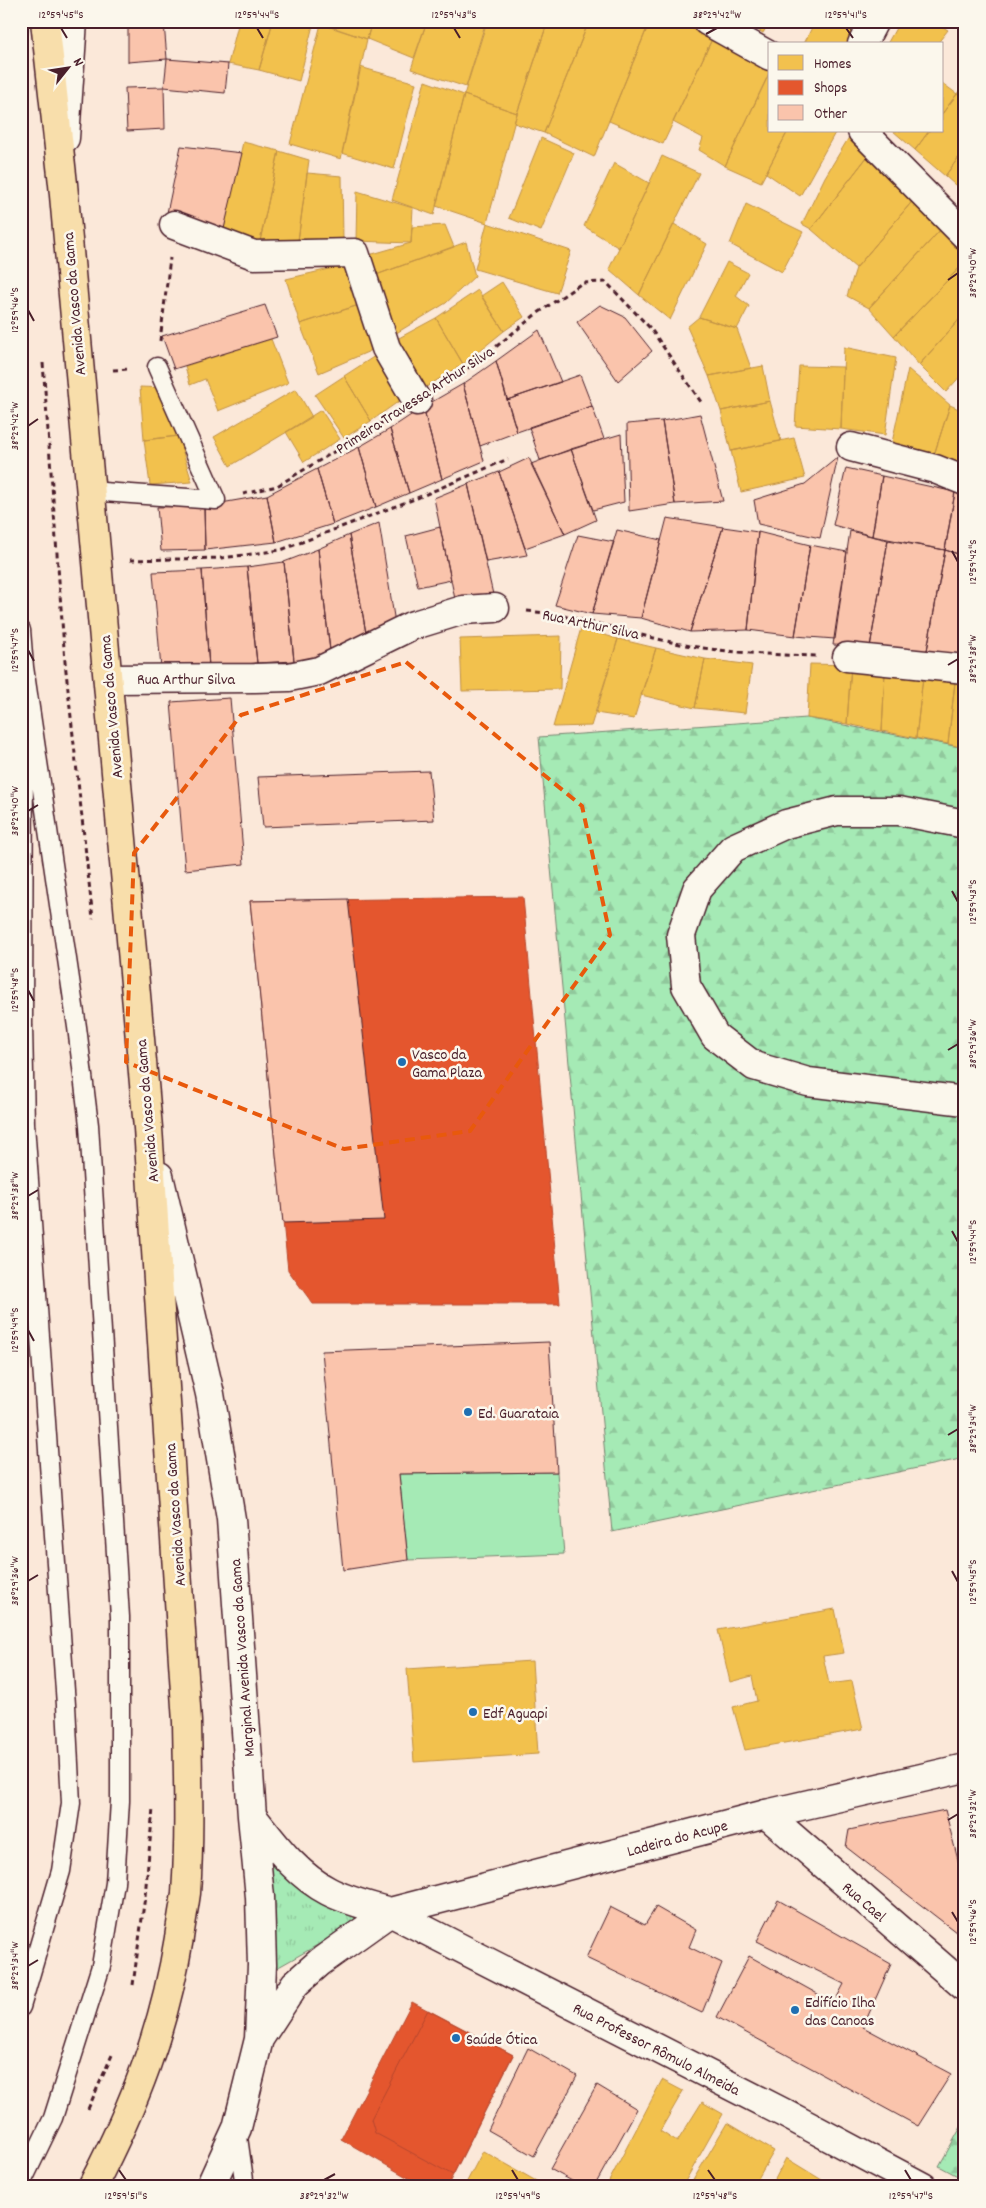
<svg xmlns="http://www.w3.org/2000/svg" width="986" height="2208" font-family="Dekko,sans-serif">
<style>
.grass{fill:url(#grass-tufts);stroke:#788470}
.forest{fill:url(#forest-firs);stroke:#788470}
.park{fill:#a5eab5;stroke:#788470}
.homes{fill:#f2c14e;stroke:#c09044}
.shops{fill:#e4572e;stroke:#b6462d}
.building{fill:#fac4ac;stroke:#4a1f2b}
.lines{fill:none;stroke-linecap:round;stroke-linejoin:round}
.lane-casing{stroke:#4a1f2b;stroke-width:21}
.street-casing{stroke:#4a1f2b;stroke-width:31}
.secondary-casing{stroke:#4a1f2b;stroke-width:31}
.primary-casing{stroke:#4a1f2b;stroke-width:31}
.path{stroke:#4a1f2b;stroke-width:3;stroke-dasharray:5 4;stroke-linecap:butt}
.lane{stroke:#fbf7ec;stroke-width:18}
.street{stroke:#fbf7ec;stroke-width:28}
.secondary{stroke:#fbf7ec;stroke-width:28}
.primary{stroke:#f8deab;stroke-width:28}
.marked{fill:none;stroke:#e8590c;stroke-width:4;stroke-dasharray:10 6;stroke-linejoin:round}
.ticks{fill:none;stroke:#4a1f2b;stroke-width:2}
.poi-dot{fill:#1f6fb2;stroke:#fbf7ec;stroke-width:2}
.labels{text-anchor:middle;stroke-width:5;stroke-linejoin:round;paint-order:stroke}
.street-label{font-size:16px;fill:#4a1f2b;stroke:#fbf7ec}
.poi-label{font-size:16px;fill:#4a1f2b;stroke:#fbf7ec;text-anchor:start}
.neatline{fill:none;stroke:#4a1f2b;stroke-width:2}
.ticks-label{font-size:12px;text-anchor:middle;fill:#4a1f2b}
</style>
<defs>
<pattern id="grass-tufts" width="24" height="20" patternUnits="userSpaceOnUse" patternTransform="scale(1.25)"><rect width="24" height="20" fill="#a5eab5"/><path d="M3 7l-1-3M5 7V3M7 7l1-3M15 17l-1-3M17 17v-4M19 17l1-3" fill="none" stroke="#90c89c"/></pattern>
<pattern id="forest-firs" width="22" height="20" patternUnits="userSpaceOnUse" patternTransform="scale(1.25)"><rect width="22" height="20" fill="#a5eab5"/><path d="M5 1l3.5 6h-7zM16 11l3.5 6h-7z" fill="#90c89c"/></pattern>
</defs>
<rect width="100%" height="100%" fill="#fbe8d9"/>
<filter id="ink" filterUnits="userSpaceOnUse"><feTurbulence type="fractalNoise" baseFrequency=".02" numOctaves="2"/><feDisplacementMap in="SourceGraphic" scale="10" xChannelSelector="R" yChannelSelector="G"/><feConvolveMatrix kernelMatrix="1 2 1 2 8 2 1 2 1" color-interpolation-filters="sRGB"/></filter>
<g filter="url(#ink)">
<path class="grass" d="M263 1854 360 1921 275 1969Z"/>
<path class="forest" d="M807 718 965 748V1458L612 1532 539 737Z
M965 2120V2180L939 2166Z"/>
<path class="park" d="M557 1472 564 1554 408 1560 399 1474Z"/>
<path class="homes" d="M239 21H273L259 70 228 64Z
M273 21H314L299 81 259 70Z
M314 21H372L367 39Z
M372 21H427L414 58 367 39Z
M427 21H486L466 87 411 69Z
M487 21H548L517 113 464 95Z
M548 21H589L544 133 514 123Z
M589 21H650L594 157 544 133Z
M650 21H680L713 37 663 144 609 121Z
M744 21H770L763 33Z
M815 21H864L852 44H804Z
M900 21H933L948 30 937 44H887Z
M321 24 367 39 341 159 290 144Z
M713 37 770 71 725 166 699 150 703 138 673 122Z
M360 67 416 83 394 169 342 153Z
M770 72V131H788L761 182 725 166Z
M425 81 464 95 434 215 392 200Z
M965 82V100L957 94Z
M942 83 957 94 942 114Z
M957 94 965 100V149L945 176 915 150 929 131H942V114Z
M464 95 517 113 487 223 436 206Z
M788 131H836L800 196 766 173Z
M893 131H929L915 150Z
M851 134 871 152 811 229 802 224 825 177Z
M541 138 574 153 541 231 509 218Z
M243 142 279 151 260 241 223 233Z
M965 149V194L945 176Z
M279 151 309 160 298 241H260Z
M871 152 915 198 856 268 811 229Z
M662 156 699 173 639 295 609 269Z
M614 163 649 183 619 248 584 226Z
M307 173 342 176 343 240 298 241Z
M357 191 413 208 411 243 356 241Z
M915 198 943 227 869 308 847 296 856 268Z
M746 204 803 232 782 272 730 244Z
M487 223 571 251 557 293 475 269Z
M674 224 707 244 670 320 639 295Z
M445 225 454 247 376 275 369 255 411 243 412 227Z
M943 227 965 255V262L894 336 869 308Z
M466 242 475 276 446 303 393 335 376 275Z
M727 262 748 273 736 296 749 306 737 329 699 317Z
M965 262V313L919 365 894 336Z
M347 265 359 305 300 324 286 279Z
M502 282 524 317 504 331 481 296Z
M478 290 504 331 463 364 436 318Z
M359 305 377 348 319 373 300 324Z
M965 313V371L946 392 919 365Z
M699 317 737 329 751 368 709 376 687 327Z
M436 318 463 364 423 389 397 339Z
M271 339 288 383 218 411 205 379 190 385 185 366Z
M844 347 896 358 885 435 841 429Z
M375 356 402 399 371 421 344 376Z
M763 366 770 401 721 411 709 376Z
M799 366 843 367 841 429 795 426Z
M908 369 950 405 933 458 891 447Z
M344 376 371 421 344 438 315 395Z
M140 387 166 388 178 436 144 440Z
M296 389 312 417 230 466 214 437Z
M770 401 781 441 731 451 721 411Z
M950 405 965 412V470L933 458Z
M321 410 340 439 304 462 286 432Z
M178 436 192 482 150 485 144 440Z
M794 438 805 478 741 492 731 451Z
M581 628 618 639 591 726 553 727Z
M561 636 560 689 462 691 460 639Z
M618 639 656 648 634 719 596 713Z
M656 648 705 659 695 708 641 695Z
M705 659 752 665 745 713 695 708Z
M810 664 851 665 847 724 807 718Z
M851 665 885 672 882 731 847 724Z
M885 672 923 677 916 738 882 731Z
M923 677 955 682 948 744 916 738Z
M955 682 965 683V748L948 744Z
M529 1363 535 1456 410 1464 399 1369Z
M835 1609 844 1653 823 1656 829 1684 852 1681 863 1729 745 1750 733 1707 757 1701 752 1676 730 1682 718 1630Z
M532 1661 538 1754 414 1762 407 1669Z
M662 2080 683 2091 660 2131 677 2142 702 2102 723 2114 682 2187H606Z
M727 2123 774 2151 753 2187H689Z
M483 2151 538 2182 535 2187H464Z
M786 2158 822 2180 818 2187H771Z"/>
<path class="shops" d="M523 897 560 1304H313L288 1270 250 901Z
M412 2002 513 2055 447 2187H424L341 2139Z
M428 2010 513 2055 453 2175 375 2133 371 2119Z"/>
<path class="building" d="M120 21H164L120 23Z
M128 23H164L167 59 128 62Z
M167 59 228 64 225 93 164 87Z
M164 87 165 129 127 131 125 88Z
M181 146 242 153 223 233 167 213Z
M265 305 277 337 174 369 162 336Z
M600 305 625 317 652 351 618 381 577 322Z
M539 330 561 382 507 400 496 361Z
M496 361 517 432 480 446 463 384Z
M580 375 592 406 517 432 507 400Z
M463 384 484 461 442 479 423 407Z
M592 406 604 439 540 460 529 427Z
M423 407 442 479 409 493 390 429Z
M700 414 723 501 675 504 662 421Z
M662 421 675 504 629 511 627 424Z
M390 429 409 493 376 507 359 447Z
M621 434 624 502 593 510 571 449Z
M359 447 376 507 333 524 317 469Z
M571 449 596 520 565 534 531 464Z
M838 457 820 538 758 524 754 500 805 484Z
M529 458 565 534 525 548 499 472Z
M846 468 882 476 872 536 833 525Z
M317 469 333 524 276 542 267 495Z
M499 472 527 555 486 562 468 484Z
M882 476 955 492 945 550 872 536Z
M468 484 494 599 456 604 434 498Z
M955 492 965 494V556L945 550Z
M267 495 276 542 205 550 204 506Z
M204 506 205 550 161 551 157 507Z
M667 518 723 527 690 632 641 618Z
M379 523 395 623 367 639 349 535Z
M440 527 451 580 418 587 406 536Z
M723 527 758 532 748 630 690 632Z
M617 530 661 540 641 618 592 614Z
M850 531 888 540 870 647 833 645Z
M758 532 810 545 795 636 748 630Z
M349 535 367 639 331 659 318 549Z
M578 535 614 542 592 614 555 605Z
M888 540 945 550 926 656 870 647Z
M810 545 847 552 835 639 795 636Z
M318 549 331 659 294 661 284 562Z
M945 550 965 556V637L960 662 926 656Z
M284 562 294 661 257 663 247 567Z
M247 567 257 663 209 667 202 570Z
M202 570 209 667 161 669 153 572Z
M230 698 244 864 185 870 171 702Z
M429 771 434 820 263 827 258 777Z
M348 899 384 1220 283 1223 250 901Z
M549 1342 557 1472 399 1474 408 1560 343 1570 322 1351Z
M945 1810 965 1887V1939L846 1847 849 1830Z
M778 1900 891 1964 863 2027 951 2074 918 2126 717 2017 749 1956 834 2003 844 1984 757 1941Z
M610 1907 645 1925 656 1907 696 1930 689 1947 722 1963 702 2013 586 1958Z
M528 2048 577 2076 534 2156 488 2130Z
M597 2085 637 2109 594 2187H583L550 2169Z"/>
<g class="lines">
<defs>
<path id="lane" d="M89 491 216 500 157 367
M21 630 24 667 77 1027 89 1125 120 1617V1801L115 1883 101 1966 53 2118 21 2184
M21 2007 61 1871 71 1803 66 1705 25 1124 23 1026 24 727
M237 2130 245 2187"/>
<path id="street" d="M707 21 770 56
M862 44 874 21
M862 131 965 235
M174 225 254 255 355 253 386 348 417 401
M851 447 935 469 965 481
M847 657 965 669
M108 679 255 678 289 677 319 671 411 626 463 610 495 608
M965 824 899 811H837L786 824 733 848 697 889 681 935 686 986 715 1036 754 1066 808 1082 965 1101
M766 1814 965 1987
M390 1912 784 2113 923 2187"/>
<path id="secondary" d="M65 138 73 21
M159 1176 210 1394 231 1519 252 1816 260 1897 262 1965 259 2039 237 2128 210 2187
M252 1816C274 1843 295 1874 328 1891 347 1901 369 1906 390 1912
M259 2039 295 1984 320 1962 390 1912 766 1814 965 1768"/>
<path id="primary" d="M45 21 63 184 148 1128 187 1722C188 1779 190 1836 186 1893 184 1908 181 1923 179 1938 164 2030 135 2104 92 2187"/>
</defs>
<use href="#lane" class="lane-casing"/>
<use href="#street" class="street-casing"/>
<use href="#secondary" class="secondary-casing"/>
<use href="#primary" class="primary-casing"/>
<path class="path" d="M160 341 170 258
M43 363 65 662 93 919
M113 370 129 369
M445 383 476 363 535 315 582 283 606 282 651 329 701 402
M243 494 277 486 390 418
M130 560 222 558 281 550 417 498 508 459
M527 611C583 616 635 636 691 646 731 653 775 655 816 656
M133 1985 145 1896 153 1808
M88 2109 112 2055"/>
<use href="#lane" class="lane"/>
<use href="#street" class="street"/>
<use href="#secondary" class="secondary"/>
<use href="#primary" class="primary"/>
</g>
</g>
<path class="marked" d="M406 662 582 806 610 935 470 1131 344 1149 126 1062 134 853 241 715Z"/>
<path class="ticks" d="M61 28 67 38M257 28 263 38M454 28 460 38M846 28 853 38M706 34 717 28M948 280 958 273M28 310 34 321M28 426 38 419M952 551 958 562M28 650 34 661M948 665 958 659M28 811 38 805M952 891 958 902M28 990 34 1001M948 1050 958 1044M28 1196 38 1190M952 1231 958 1242M28 1330 34 1341M948 1435 958 1429M952 1571 958 1582M28 1581 38 1575M948 1820 958 1814M952 1912 958 1922M28 1966 38 1960M119 2170 126 2180M512 2170 518 2180M708 2170 715 2180M905 2170 911 2180M324 2180 335 2174"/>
<g class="poi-dot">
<circle cx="402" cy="1062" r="5"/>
<circle cx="468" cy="1412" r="5"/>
<circle cx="473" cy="1712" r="5"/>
<circle cx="795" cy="2010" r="5"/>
<circle cx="456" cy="2038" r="5"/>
</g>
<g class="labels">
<g class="street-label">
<text transform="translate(73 304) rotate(-95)" y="6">Avenida Vasco da Gama</text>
<text transform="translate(414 399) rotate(-33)" y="6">Primeira Travessa Arthur Silva</text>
<text transform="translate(591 623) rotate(12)" y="6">Rua Arthur Silva</text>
<text x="186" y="684">Rua Arthur Silva</text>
<text transform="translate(110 707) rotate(-95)" y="6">Avenida Vasco da Gama</text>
<text transform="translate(146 1111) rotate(-95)" y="6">Avenida Vasco da Gama</text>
<text transform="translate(174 1515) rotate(-94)" y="6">Avenida Vasco da Gama</text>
<text transform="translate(241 1658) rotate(-94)" y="6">Marginal Avenida Vasco da Gama</text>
<text transform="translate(677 1837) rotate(-15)" y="6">Ladeira do Acupe</text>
<text transform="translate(865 1901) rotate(41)" y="6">Rua Cael</text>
<text transform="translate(657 2048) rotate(27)" y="6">Rua Professor Rômulo Almeida</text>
</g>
<g class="poi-label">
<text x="412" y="1059">Vasco da<tspan x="412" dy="18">Gama Plaza</tspan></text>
<text x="478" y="1418">Ed. Guarataia</text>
<text x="483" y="1718">Edf Aguapi</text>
<text x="805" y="2007">Edifício Ilha<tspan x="805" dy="18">das Canoas</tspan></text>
<text x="466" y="2044">Saúde Ótica</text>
</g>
</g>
<rect width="986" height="2208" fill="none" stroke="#fbf7ec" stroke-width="55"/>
<rect x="768" y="42" width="175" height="90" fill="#fbf7ec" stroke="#b4a19f"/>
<rect x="778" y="55" width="25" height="15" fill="#f2c14e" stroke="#b4a19f"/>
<text x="814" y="68" font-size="15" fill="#4a1f2b">Homes</text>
<rect x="778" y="80" width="25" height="15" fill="#e4572e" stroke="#b4a19f"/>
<text x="814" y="92" font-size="15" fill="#4a1f2b">Shops</text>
<rect x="778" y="105" width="25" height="15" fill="#fac4ac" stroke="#b4a19f"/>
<text x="814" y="118" font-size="15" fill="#4a1f2b">Other</text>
<g transform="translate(68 68) rotate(60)" stroke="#fbf7ec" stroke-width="4" paint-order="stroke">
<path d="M0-4L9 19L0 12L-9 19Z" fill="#4a1f2b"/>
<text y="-8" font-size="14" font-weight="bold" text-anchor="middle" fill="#4a1f2b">N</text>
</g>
<rect x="28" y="28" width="930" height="2152" class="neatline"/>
<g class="ticks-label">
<text x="61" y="18">12°59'45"S</text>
<text x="257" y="18">12°59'44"S</text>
<text x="454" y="18">12°59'43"S</text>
<text x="717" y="18">38°29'42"W</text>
<text x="846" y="18">12°59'41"S</text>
<text transform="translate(972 273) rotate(-90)" y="4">38°29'40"W</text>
<text transform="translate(14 310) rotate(-90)" y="4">12°59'46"S</text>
<text transform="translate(14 426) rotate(-90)" y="4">38°29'42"W</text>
<text transform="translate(972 562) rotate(-90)" y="4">12°59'42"S</text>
<text transform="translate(14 650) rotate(-90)" y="4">12°59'47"S</text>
<text transform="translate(972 659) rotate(-90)" y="4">38°29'38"W</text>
<text transform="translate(14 811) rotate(-90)" y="4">38°29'40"W</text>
<text transform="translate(972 902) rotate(-90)" y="4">12°59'43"S</text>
<text transform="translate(14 990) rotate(-90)" y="4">12°59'48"S</text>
<text transform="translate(972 1044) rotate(-90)" y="4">38°29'36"W</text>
<text transform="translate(14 1196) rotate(-90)" y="4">38°29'38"W</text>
<text transform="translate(972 1242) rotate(-90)" y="4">12°59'44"S</text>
<text transform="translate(14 1330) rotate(-90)" y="4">12°59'49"S</text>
<text transform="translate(972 1429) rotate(-90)" y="4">38°29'34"W</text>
<text transform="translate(14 1581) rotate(-90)" y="4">38°29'36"W</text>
<text transform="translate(972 1582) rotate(-90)" y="4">12°59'45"S</text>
<text transform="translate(972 1814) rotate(-90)" y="4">38°29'32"W</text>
<text transform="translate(972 1922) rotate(-90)" y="4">12°59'46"S</text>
<text transform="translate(14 1966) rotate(-90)" y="4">38°29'34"W</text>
<text x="126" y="2199">12°59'51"S</text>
<text x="324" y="2199">38°29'32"W</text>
<text x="518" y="2199">12°59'49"S</text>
<text x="715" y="2199">12°59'48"S</text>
<text x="911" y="2199">12°59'47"S</text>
</g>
</svg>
